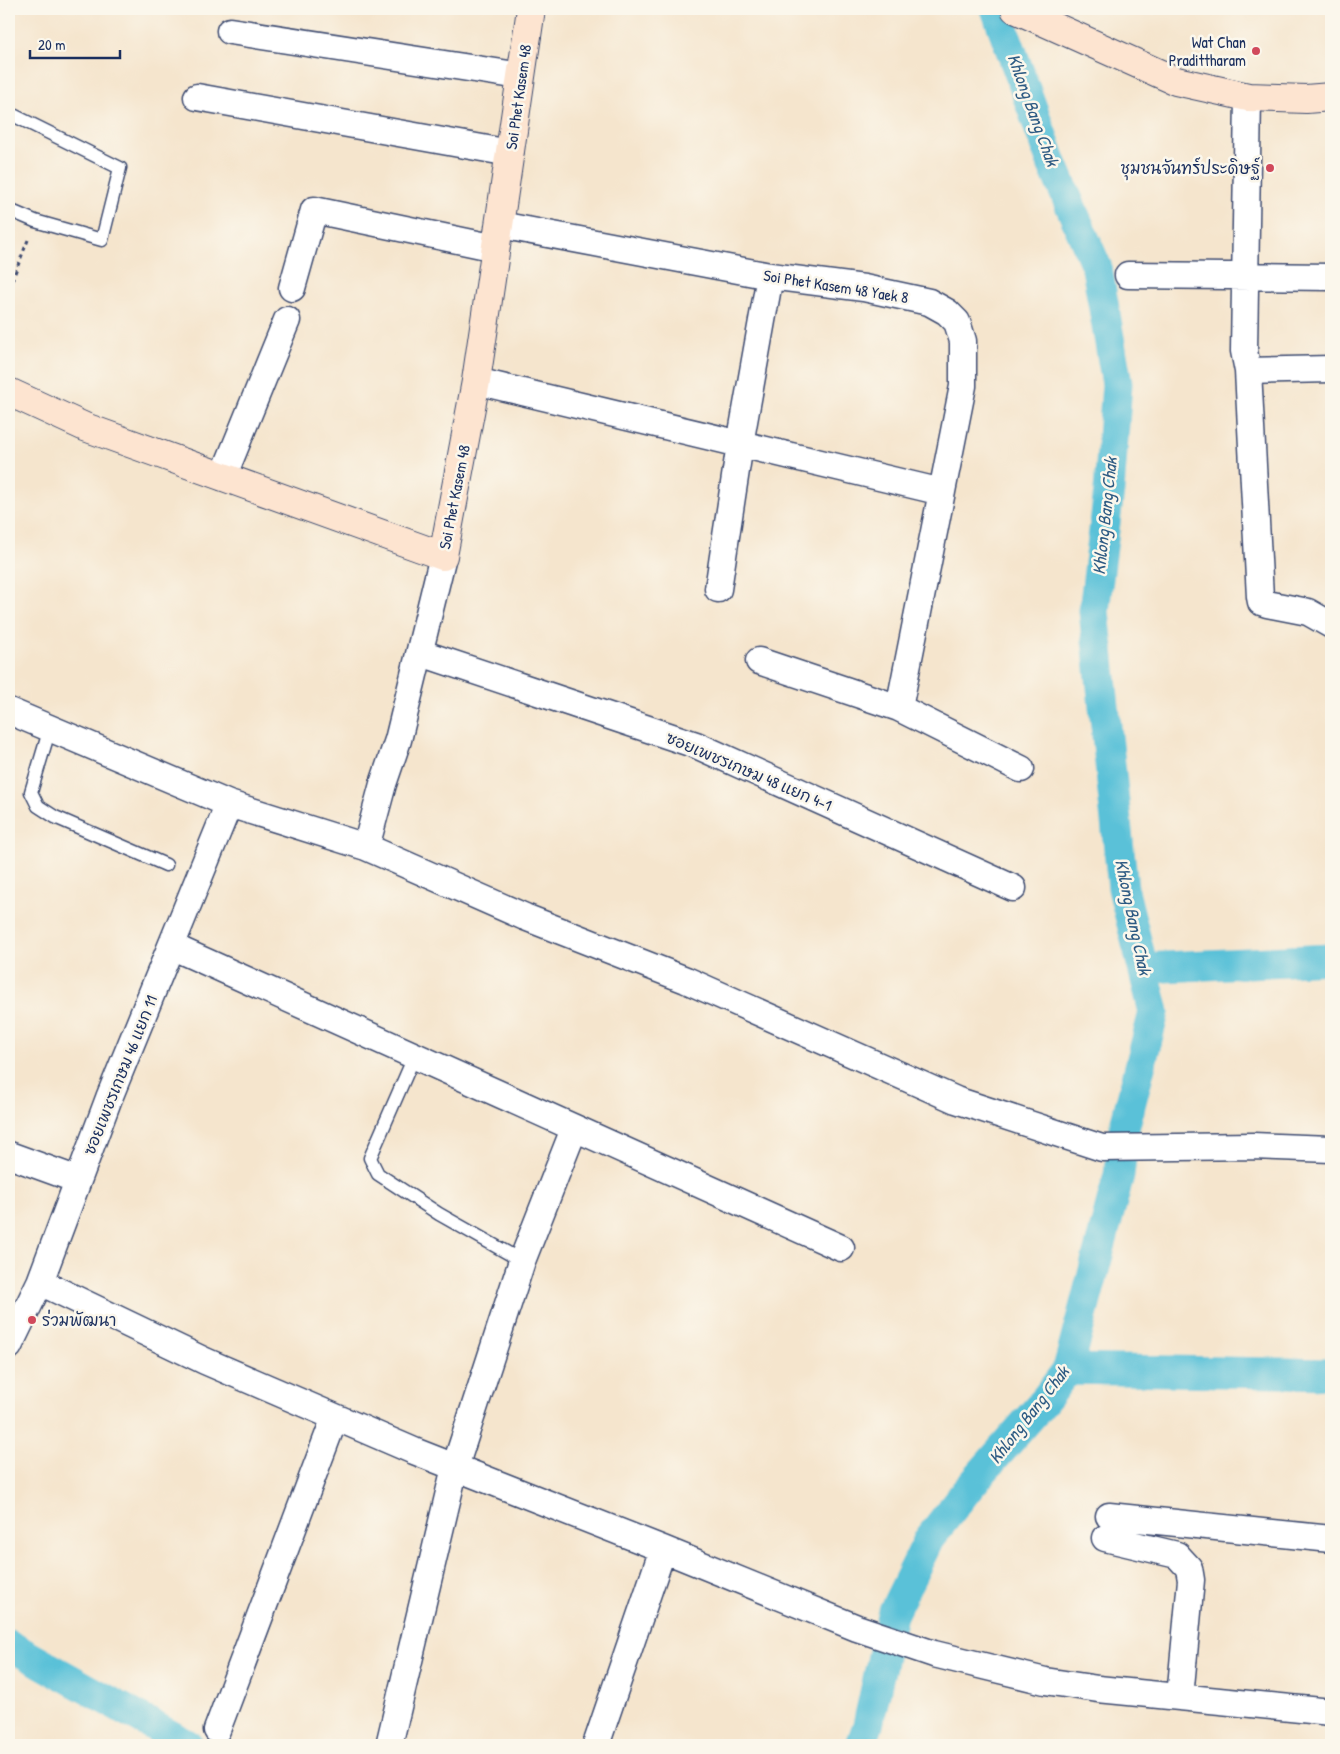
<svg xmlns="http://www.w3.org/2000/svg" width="1340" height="1754" font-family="'Patrick Hand','Playpen Sans Thai',sans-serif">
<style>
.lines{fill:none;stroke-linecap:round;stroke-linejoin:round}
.canal{stroke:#5ac1d8;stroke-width:31}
.lane-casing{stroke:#3c4a6f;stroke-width:15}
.street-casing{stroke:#3c4a6f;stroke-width:29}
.secondary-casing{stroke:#3c4a6f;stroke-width:30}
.path{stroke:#3c4a6f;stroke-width:3;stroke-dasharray:4 4;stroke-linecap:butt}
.lane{stroke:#fff;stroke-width:12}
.street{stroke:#fff;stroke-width:26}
.secondary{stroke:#fde4d0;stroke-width:28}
.poi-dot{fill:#d1495b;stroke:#fbf7ec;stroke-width:2}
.labels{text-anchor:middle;stroke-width:5;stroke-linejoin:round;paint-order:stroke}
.poi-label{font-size:16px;fill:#1b2f5e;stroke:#fbf7ec;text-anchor:end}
.street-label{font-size:16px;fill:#1b2f5e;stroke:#fbf7ec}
.water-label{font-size:18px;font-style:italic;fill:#2e5b83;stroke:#fbf7ec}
</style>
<rect width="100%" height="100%" fill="#fbf7ec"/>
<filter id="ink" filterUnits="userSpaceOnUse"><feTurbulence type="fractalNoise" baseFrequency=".02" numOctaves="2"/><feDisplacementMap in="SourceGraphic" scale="10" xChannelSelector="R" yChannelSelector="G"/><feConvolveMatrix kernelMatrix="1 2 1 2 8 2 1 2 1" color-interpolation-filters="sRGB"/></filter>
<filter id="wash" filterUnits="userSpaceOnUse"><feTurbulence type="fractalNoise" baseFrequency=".0096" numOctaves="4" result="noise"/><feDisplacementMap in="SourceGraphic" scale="20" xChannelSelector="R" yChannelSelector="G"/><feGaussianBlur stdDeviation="1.12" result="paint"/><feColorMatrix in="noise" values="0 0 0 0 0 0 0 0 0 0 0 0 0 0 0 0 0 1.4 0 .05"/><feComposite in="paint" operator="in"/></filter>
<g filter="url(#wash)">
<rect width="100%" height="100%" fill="#f5e5cd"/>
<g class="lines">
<path class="canal" d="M1143 968 1331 959
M1068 1369 1331 1374
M9 1645 188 1745
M861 1745 868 1725 892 1615 929 1539 970 1486 1040 1406 1068 1369 1119 1175 1125 1125 1154 1012 1123 888 1094 611 1109 491 1117 384 1097 268 1052 163 996 9"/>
</g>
</g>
<g filter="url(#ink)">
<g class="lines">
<defs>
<path id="lane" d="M9 113 120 168 102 240 35 221 9 210
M50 728 31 792 38 806 55 817 166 865
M414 1057 370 1158 378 1174 439 1214 522 1261"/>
<path id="street" d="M230 31 521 76
M197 97 510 153
M1248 97 1244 351 1248 371 1260 597 1261 602 1267 604 1308 612 1331 625
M500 225 770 276 864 288 929 302 947 312 957 322 963 341V386L899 708
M1128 275 1331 277
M292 288 314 210 496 248
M1248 371 1331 369
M476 381 942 492
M223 477 287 320
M718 589 740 444 770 276
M421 653 696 745 1013 888
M759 661 899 708 1021 769
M9 711 229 804 366 847 525 917 686 980 956 1100 1102 1148 1253 1146 1331 1149
M366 847 383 784 398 740 443 556
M171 946 841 1248
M9 1155 78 1180
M40 1282 205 1361 414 1451 663 1549 857 1628 934 1654 1045 1681 1098 1689 1331 1712
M9 1346 40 1282 109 1098 229 804
M1109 1516 1331 1539
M1105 1538 1177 1555 1189 1568 1191 1580 1180 1697
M217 1730 335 1417
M389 1745 455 1467 522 1261 574 1129
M596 1745 663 1549"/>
<path id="secondary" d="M1015 9 1176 81 1248 97 1306 99 1331 97
M9 392 85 427 443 556 476 381 531 9"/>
</defs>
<use href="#lane" class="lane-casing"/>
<use href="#street" class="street-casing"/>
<use href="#secondary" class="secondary-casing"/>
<path class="path" d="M9 288 28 240"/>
<use href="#lane" class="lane"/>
<use href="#street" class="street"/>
<use href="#secondary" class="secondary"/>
</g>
</g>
<g class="poi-dot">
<circle cx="1256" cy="51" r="5"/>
<circle cx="1270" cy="168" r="5"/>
<circle cx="32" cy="1320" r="5"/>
</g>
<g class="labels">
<g class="poi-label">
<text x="1246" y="48">Wat Chan<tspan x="1246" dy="18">Pradittharam</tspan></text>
<text x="1260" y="174">ชุมชนจันทร์ประดิษฐ์</text>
<text x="42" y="1326" text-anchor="start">ร่วมพัฒนา</text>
</g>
<g class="street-label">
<text transform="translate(518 97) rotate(-82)" y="6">Soi Phet Kasem 48</text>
<text transform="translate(836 286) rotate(9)" y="6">Soi Phet Kasem 48 Yaek 8</text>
<text transform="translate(454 497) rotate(-79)" y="6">Soi Phet Kasem 48</text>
<text transform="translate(749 771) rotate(23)" y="6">ซอยเพชรเกษม 48 แยก 4-1</text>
<text transform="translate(120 1075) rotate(-68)" y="6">ซอยเพชรเกษม 46 แยก 11</text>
</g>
<g class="water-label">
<text transform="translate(1033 110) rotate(70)" y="6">Khlong Bang Chak</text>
<text transform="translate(1105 516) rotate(-84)" y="6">Khlong Bang Chak</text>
<text transform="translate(1133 917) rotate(78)" y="6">Khlong Bang Chak</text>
<text transform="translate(1029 1415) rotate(-52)" y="6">Khlong Bang Chak</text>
</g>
</g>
<rect width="1340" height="1754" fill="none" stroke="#fbf7ec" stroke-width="30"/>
<path d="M30 50v8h90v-8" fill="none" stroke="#1b2f5e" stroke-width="2.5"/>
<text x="38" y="50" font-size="15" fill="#1b2f5e" stroke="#fbf7ec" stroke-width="4" paint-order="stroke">20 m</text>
</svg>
